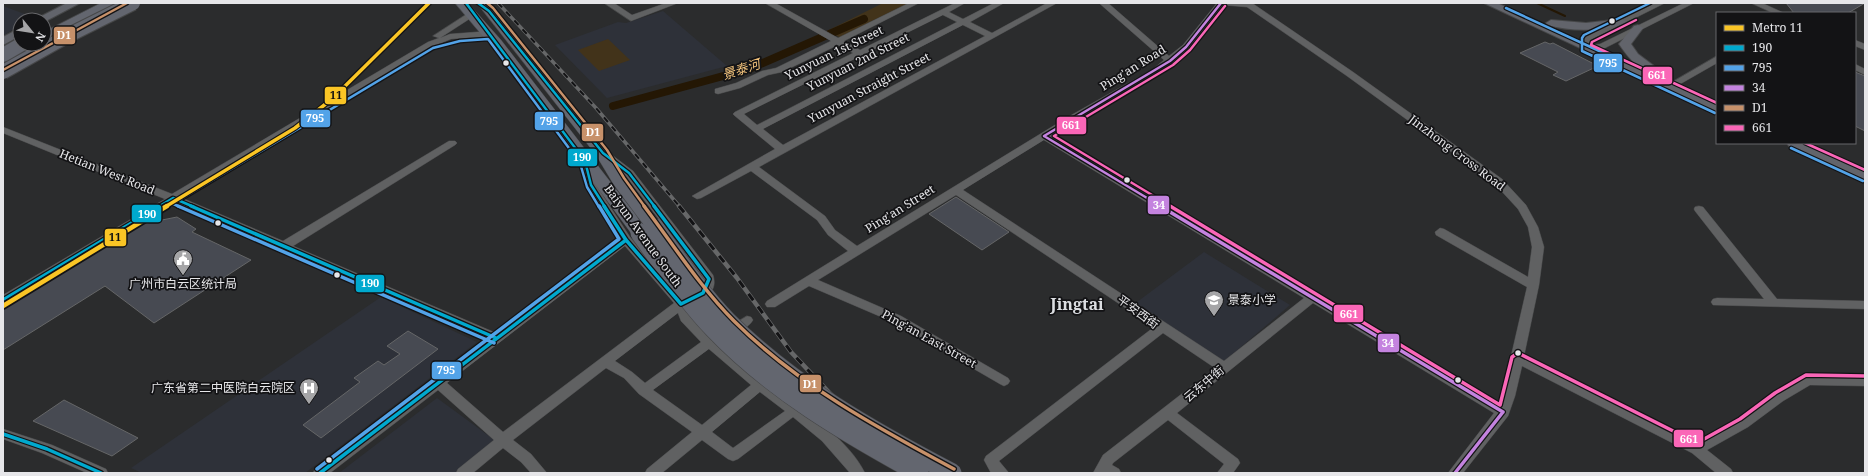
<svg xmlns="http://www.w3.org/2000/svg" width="1868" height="476" font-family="'Noto Serif','Noto Sans SC',serif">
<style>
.built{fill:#2e3139}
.green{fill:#42331a}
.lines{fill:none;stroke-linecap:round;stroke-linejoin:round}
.stream{stroke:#241704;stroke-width:2}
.canal{stroke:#241704;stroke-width:8}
.building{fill:#474a52;stroke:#656667}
.minor-casing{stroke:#464748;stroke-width:1}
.major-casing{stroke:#464748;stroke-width:2}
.highway-casing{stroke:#464748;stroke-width:1}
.minor{fill:#606162;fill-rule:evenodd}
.major{fill:#62646b;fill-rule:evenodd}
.highway{fill:#63666f;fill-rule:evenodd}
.rail-far1-casing{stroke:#666768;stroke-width:3.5}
.rail-casing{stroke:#666768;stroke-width:4.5}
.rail-far1{stroke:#131315;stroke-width:2;stroke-dasharray:6;stroke-linecap:butt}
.rail{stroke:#131315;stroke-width:3;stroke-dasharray:8;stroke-linecap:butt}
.highway-bridge-far1-casing{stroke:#464748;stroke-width:16;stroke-linecap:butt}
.highway-bridge-casing{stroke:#464748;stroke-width:20;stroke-linecap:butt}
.highway-bridge-far1{stroke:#63666f;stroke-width:14}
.highway-bridge{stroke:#63666f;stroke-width:19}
.bus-1-far1-casing{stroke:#131315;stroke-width:5}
.bus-1-casing{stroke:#131315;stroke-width:6}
.bus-2-far1-casing{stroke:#131315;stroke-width:5}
.bus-2-casing{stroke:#131315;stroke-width:6}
.bus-3-far1-casing{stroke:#131315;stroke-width:5}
.bus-3-casing{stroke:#131315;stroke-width:6}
.bus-4-far1-casing{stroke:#131315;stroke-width:5}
.bus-4-casing{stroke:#131315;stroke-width:6}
.bus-5-far1-casing{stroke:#131315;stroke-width:5}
.bus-5-casing{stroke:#131315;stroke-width:6}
.bus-1-far1{stroke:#00a9ce;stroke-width:2.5}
.bus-1{stroke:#00a9ce;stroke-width:3.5}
.bus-2-far1{stroke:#53a3e8;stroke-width:2.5}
.bus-2{stroke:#53a3e8;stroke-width:3.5}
.bus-3-far1{stroke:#c483df;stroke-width:2.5}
.bus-3{stroke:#c483df;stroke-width:3.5}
.bus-4-far1{stroke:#c7916a;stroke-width:2.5}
.bus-4{stroke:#c7916a;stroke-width:3.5}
.bus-5-far1{stroke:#fa66b7;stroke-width:2.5}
.bus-5{stroke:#fa66b7;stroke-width:3.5}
.metro-1-far1-casing{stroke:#131315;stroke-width:6}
.metro-1-casing{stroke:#131315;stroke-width:8}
.metro-1-far1{stroke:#fac525;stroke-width:3.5}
.metro-1{stroke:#fac525;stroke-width:4.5}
.bus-dot{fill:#e6e6e9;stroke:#131315;stroke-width:1.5}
.labels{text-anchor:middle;stroke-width:3.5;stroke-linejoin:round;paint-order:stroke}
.street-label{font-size:12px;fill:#e6e6e9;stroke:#131315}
.poi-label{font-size:12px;fill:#e6e6e9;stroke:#131315}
.water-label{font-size:13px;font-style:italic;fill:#f5c57d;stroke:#131315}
.district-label{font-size:16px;font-weight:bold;fill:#dcdee2;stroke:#131315}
.line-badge{stroke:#131315;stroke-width:1.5}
.badge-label{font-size:11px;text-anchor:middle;font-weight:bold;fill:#fff}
.pale-badge-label{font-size:11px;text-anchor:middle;font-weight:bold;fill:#111}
</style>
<rect width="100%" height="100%" fill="#2b2c2d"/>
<path class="built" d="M3 6 33 17 28 20H20V25L3 36Z
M663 11 727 66 607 98 555 45 618 22 626 23Z
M1204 252 1290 305 1220 365 1133 305Z
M381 297 477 342 305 473H142L131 468Z
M437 398 500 444 463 473H339Z"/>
<path class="green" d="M883 3H913L841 38 827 31Z
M608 39 630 60 599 71 578 50Z"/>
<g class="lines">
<path class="stream" d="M1537 3 1565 16"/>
<path class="canal" d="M613 106 749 69 864 19"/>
</g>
<path class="building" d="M1786 3H1865L1848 13H1794Z
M1545 42 1550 44 1553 43 1598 66 1566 81 1553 75 1558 72 1520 53Z
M1855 72 1865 76V131L1855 126Z
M956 197 1009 232 982 250 929 214Z
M177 217 196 229 192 232 251 260 154 323 105 286 3 350V308L142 224Z
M408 331 438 349 321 438 303 425 360 382 354 378 378 361 384 365 400 354 387 346Z
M64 400 138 438 112 456 33 421Z"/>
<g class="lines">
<defs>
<path id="minor" d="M604 3H614L632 15 666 3H678L631 21Z
M765 3H775L838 38 909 3H919L844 41 860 50 955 3H965L949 12 963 19 994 3H1004L970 22 992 33 1047 3H1057L759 167 825 216 835 230 857 246 1068 117 1153 69 1164 60 1099 3H1108L1169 56 1183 45 1217 3H1252L1353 72 1502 179 1526 205 1538 227 1544 247 1539 285 1524 356 1697 443 1738 419 1773 393 1804 377 1808 375 1865 376V386L1810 385 1783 401 1748 427 1707 450 1731 469 1733 473H1716L1692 453 1522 366 1515 396 1508 416 1463 473H1448L1494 413 1313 303 1177 413 1238 459 1240 463 1233 473H1217L1224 464 1168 420 1113 463 1112 465 1119 469 1121 473H1093L1103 455 1215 368 1163 333 999 461 1009 473H991L984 460 986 456 1154 327 956 195 818 280 901 316 1008 378 1010 381 1008 384 1004 386 1000 384 893 322 809 286 775 307H767L765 304 767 301 848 251 828 235 817 220 751 171 701 198 697 199 692 196 775 149 735 116 733 114 735 112 853 53 838 45 782 72 768 75 740 88 718 94 715 93V89L736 83 762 71 776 68 831 41ZM1223 5 1247 7 1347 76 1494 183 1518 209 1528 227 1532 247 1528 277 1444 229 1440 228 1435 232 1436 235 1527 287 1500 404 1051 136 1159 73 1189 49ZM943 15 957 22 757 125 744 114ZM963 25 985 36 783 145 763 129ZM1044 140 1304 298 1224 361 963 190Z
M1655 3H1665L1591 40V45L1600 44 1684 3H1694L1605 48 1586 51 1582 48 1584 37Z
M1751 3H1762L1784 13H1773Z
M470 12H473L477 14 440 38 450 34 490 31 493 32V36L451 39 434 46 182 198 283 241 449 141H455L457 143 455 145 293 246 496 333 620 239 586 185 580 161 585 158 590 161 596 185 630 237 683 299 702 288 703 281 702 276 625 175 599 154 600 152H608L633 171 713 275C719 293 702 301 688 306L691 316C716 346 750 371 781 394 810 416 848 439 865 473H850L822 441 793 417 738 459 733 461 728 459 702 440 662 473H645L647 469 692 432 639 394 624 378 606 368 513 440 531 454 547 473H531L521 462 503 448 473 473H456L458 469 494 440 438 390 330 473H313L315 469 487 339 174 202 3 304V295L165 199 3 133V127L172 194 428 42 439 38 433 36ZM625 246 674 303 503 432 447 383ZM678 313 681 321 701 342 645 383 632 372 615 361ZM709 349 751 385 702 425 653 390ZM760 392 785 411 733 448 712 432Z
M1855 40 1865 44V50L1855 46Z
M1717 56V63L1682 83 1679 84 1674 81Z
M1855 64 1865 69V75L1855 70Z
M1699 206 1703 207 1777 299 1865 301V309L1713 305 1711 302 1713 299 1717 298 1764 299 1695 211 1694 209 1695 207Z
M747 316 751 317 753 320C749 327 735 337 727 334L725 331 727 328Z
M3 429 52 445 106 469 108 473H87L42 453 3 439Z"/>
<path id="major" d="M67 3H80L44 22V20H34Z
M1484 3H1497L1717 104V112Z
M1622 19 1627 22 1626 24C1600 31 1573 32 1547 25L1546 23 1551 20 1586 23Z
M1638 25 1643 28 1631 44 1638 54 1654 66 1656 68 1654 70C1640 74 1626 54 1619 44L1634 26Z
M20 28V36L3 45V37Z
M1787 143H1803L1865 171V180L1789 146Z"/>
<path id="highway" d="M101 3H117L115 6 44 41V32Z
M455 3H468L501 40 635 214 648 233 646 237 640 239 634 237 503 60Z
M477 3H490L608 150 626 179 661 224 663 228 661 232 655 234 649 232 614 185 596 155Z"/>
</defs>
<use href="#minor" class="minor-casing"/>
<use href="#major" class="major-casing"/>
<use href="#highway" class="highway-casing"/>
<use href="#minor" class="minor"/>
<use href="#major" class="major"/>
<use href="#highway" class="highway"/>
<defs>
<path id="rail-far1" d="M498 3 596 108 680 207"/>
<path id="rail" d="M679 206 737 278 791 352 905 473"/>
</defs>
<use href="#rail-far1" class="rail-far1-casing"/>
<use href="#rail" class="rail-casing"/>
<use href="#rail-far1" class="rail-far1"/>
<use href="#rail" class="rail"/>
<defs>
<path id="highway-bridge-far1" d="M3 55 22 44
M3 72 67 36 133 3"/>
<path id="highway-bridge" d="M655 228C678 260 700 293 727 321 792 386 872 431 952 473
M640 233C664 266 686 300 714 329 772 390 846 433 919 473"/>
</defs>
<use href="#highway-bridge-far1" class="highway-bridge-far1-casing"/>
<use href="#highway-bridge" class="highway-bridge-casing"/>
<use href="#highway-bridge-far1" class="highway-bridge-far1"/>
<use href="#highway-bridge" class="highway-bridge"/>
<defs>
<path id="bus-1-far1" d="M466 3 585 161 591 185 605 207
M478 3 489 11 603 153 629 173 655 207
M158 207 173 198 194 207"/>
<path id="bus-1" d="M191 206 496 338
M604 206 626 240 681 304 703 293 709 279 654 206
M3 300 160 206
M3 434 47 449 101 473
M320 473 626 240"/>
<path id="bus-2-far1" d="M1650 3 1584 35 1582 38V51L1715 113
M1506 8 1608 55
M1791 148 1863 181
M176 202 433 48 460 41 488 39 580 163 587 187 599 207
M171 203 180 207"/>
<path id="bus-2" d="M178 206 494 343
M317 469 619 239 599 206"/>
<path id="bus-3-far1" d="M1044 136 1162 207
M1044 136 1170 61 1186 47 1221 3"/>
<path id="bus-3" d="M1160 206 1503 412
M1455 473 1503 412"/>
<path id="bus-4-far1" d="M487 3 493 8 607 150 624 178 645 207
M3 70 127 3"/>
<path id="bus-4" d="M644 206C672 243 701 288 734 321 797 384 876 427 954 469"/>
<path id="bus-5-far1" d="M1636 20 1592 42 1591 45 1717 103
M1805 143 1865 170
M1172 207 1054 136 1173 65 1190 50 1225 6"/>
<path id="bus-5" d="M1170 206 1500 405 1512 357 1518 353 1697 443 1740 419 1775 393 1806 375 1865 376"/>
</defs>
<use href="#bus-1-far1" class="bus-1-far1-casing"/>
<use href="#bus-1" class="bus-1-casing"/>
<use href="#bus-2-far1" class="bus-2-far1-casing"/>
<use href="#bus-2" class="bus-2-casing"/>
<use href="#bus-3-far1" class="bus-3-far1-casing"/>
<use href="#bus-3" class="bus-3-casing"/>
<use href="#bus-4-far1" class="bus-4-far1-casing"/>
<use href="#bus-4" class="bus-4-casing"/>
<use href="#bus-5-far1" class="bus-5-far1-casing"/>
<use href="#bus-5" class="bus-5-casing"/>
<use href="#bus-1-far1" class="bus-1-far1"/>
<use href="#bus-1" class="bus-1"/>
<use href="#bus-2-far1" class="bus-2-far1"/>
<use href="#bus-2" class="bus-2"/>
<use href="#bus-3-far1" class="bus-3-far1"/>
<use href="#bus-3" class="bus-3"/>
<use href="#bus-4-far1" class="bus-4-far1"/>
<use href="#bus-4" class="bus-4"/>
<use href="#bus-5-far1" class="bus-5-far1"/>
<use href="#bus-5" class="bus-5"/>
<defs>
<path id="metro-1-far1" d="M165 207 295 128 332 99 429 3"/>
<path id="metro-1" d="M3 306 167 206"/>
</defs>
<use href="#metro-1-far1" class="metro-1-far1-casing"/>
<use href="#metro-1" class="metro-1-casing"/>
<use href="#metro-1-far1" class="metro-1-far1"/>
<use href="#metro-1" class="metro-1"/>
</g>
<defs>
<symbol id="civic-pin" viewBox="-11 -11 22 30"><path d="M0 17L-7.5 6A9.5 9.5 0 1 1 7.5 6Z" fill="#a5a5a7" stroke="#131315"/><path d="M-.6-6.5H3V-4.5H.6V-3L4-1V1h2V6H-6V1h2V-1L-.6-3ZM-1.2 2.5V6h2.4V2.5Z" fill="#fff"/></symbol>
<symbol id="school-pin" viewBox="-11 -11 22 30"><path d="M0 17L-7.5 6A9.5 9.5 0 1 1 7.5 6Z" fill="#a5a5a7" stroke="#131315"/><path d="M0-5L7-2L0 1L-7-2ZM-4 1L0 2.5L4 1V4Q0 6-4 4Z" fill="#fff"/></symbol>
<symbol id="hospital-pin" viewBox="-11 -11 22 30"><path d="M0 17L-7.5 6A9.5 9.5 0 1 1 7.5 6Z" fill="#a5a5a7" stroke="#131315"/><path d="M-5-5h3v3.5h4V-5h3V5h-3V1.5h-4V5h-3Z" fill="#fff"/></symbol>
</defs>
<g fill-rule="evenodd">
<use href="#civic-pin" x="172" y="248" width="22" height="30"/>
<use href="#school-pin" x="1203" y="289" width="22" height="30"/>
<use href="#hospital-pin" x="298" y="377" width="22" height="30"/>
</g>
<g class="bus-dot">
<circle cx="1612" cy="21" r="3.5"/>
<circle cx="506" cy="63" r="3.5"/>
<circle cx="1127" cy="180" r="3.5"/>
<circle cx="218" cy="223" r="3.5"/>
<circle cx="337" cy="275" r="3.5"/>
<circle cx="1518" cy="353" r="3.5"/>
<circle cx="1458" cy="380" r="3.5"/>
<circle cx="329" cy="460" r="3.5"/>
</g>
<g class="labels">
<g class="street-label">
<text transform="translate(834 53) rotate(-26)" y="4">Yunyuan 1st Street</text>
<text transform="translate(858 62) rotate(-27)" y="4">Yunyuan 2nd Street</text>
<text transform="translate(1133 68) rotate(-32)" y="4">Ping'an Road</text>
<text transform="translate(869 88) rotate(-28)" y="4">Yunyuan Straight Street</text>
<text transform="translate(1457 153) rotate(37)" y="4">Jinzhong Cross Road</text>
<text transform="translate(107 172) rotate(22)" y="4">Hetian West Road</text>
<text transform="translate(900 209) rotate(-32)" y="4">Ping'an Street</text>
<text transform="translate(643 236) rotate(54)" y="4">Baiyun Avenue South</text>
<text transform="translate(1138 312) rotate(36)" y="4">平安西街</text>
<text transform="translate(929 339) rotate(29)" y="4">Ping'an East Street</text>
<text transform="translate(1204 384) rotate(-40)" y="4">云东中街</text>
</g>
<g class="poi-label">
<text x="183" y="288">广州市白云区统计局</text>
<text x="1228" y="304" text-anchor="start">景泰小学</text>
<text x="295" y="392" text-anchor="end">广东省第二中医院白云院区</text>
</g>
<g class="water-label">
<text transform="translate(741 69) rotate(-18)" y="5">景泰河</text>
</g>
<g class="district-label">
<text x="1077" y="310">Jingtai</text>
</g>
</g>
<g class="line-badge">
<rect x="53" y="26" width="23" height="19" rx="4" fill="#c7916a"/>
<rect x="1593" y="53" width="30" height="20" rx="4" fill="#53a3e8"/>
<rect x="1642" y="66" width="31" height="19" rx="4" fill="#fa66b7"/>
<rect x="324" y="86" width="23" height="19" rx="4" fill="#fac525"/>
<rect x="300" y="109" width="31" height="19" rx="4" fill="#53a3e8"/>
<rect x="534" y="111" width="30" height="20" rx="4" fill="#53a3e8"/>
<rect x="1056" y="116" width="31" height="19" rx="4" fill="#fa66b7"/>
<rect x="581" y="123" width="23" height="19" rx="4" fill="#c7916a"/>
<rect x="567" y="148" width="31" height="19" rx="4" fill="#00a9ce"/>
<rect x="1147" y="195" width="23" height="20" rx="4" fill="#c483df"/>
<rect x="131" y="204" width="31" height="19" rx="4" fill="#00a9ce"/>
<rect x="104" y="228" width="23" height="19" rx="4" fill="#fac525"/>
<rect x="355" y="274" width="30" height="19" rx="4" fill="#00a9ce"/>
<rect x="1333" y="304" width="31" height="19" rx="4" fill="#fa66b7"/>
<rect x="1377" y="333" width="23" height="20" rx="4" fill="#c483df"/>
<rect x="431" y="361" width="31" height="19" rx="4" fill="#53a3e8"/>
<rect x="799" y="374" width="23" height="19" rx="4" fill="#c7916a"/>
<rect x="1673" y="429" width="31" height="19" rx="4" fill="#fa66b7"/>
</g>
<g class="badge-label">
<text x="64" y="39">D1</text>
<text x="1608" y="67">795</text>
<text x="1657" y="79">661</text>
<text x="315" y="122">795</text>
<text x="549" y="125">795</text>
<text x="1071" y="129">661</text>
<text x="593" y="136">D1</text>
<text x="582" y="161">190</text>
<text x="1159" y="209">34</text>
<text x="147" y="218">190</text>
<text x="370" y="287">190</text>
<text x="1349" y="318">661</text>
<text x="1388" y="347">34</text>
<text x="446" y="374">795</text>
<text x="810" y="388">D1</text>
<text x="1689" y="443">661</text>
</g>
<g class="pale-badge-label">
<text x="336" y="99">11</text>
<text x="115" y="241">11</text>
</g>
<rect width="1868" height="476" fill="none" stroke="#e6e6e9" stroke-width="8"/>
<rect x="1716" y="12" width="140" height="132" fill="#131315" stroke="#67676a"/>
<rect x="1724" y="25" width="20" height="6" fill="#fac525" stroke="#67676a"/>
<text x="1752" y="32" font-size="12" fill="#e6e6e9">Metro 11</text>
<rect x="1724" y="45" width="20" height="6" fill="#00a9ce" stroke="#67676a"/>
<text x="1752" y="52" font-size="12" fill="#e6e6e9">190</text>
<rect x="1724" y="65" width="20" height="6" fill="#53a3e8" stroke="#67676a"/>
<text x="1752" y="72" font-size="12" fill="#e6e6e9">795</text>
<rect x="1724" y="85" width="20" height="6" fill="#c483df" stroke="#67676a"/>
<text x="1752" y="92" font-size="12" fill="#e6e6e9">34</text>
<rect x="1724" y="105" width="20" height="6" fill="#c7916a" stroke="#67676a"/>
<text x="1752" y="112" font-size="12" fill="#e6e6e9">D1</text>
<rect x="1724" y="125" width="20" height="6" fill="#fa66b7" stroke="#67676a"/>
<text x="1752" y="132" font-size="12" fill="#e6e6e9">661</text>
<g transform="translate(32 32) rotate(120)"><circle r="19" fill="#131315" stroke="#67676a"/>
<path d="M0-3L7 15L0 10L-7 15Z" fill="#a5a5a7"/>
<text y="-6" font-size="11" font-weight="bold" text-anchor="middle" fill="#e6e6e9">N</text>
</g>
</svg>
